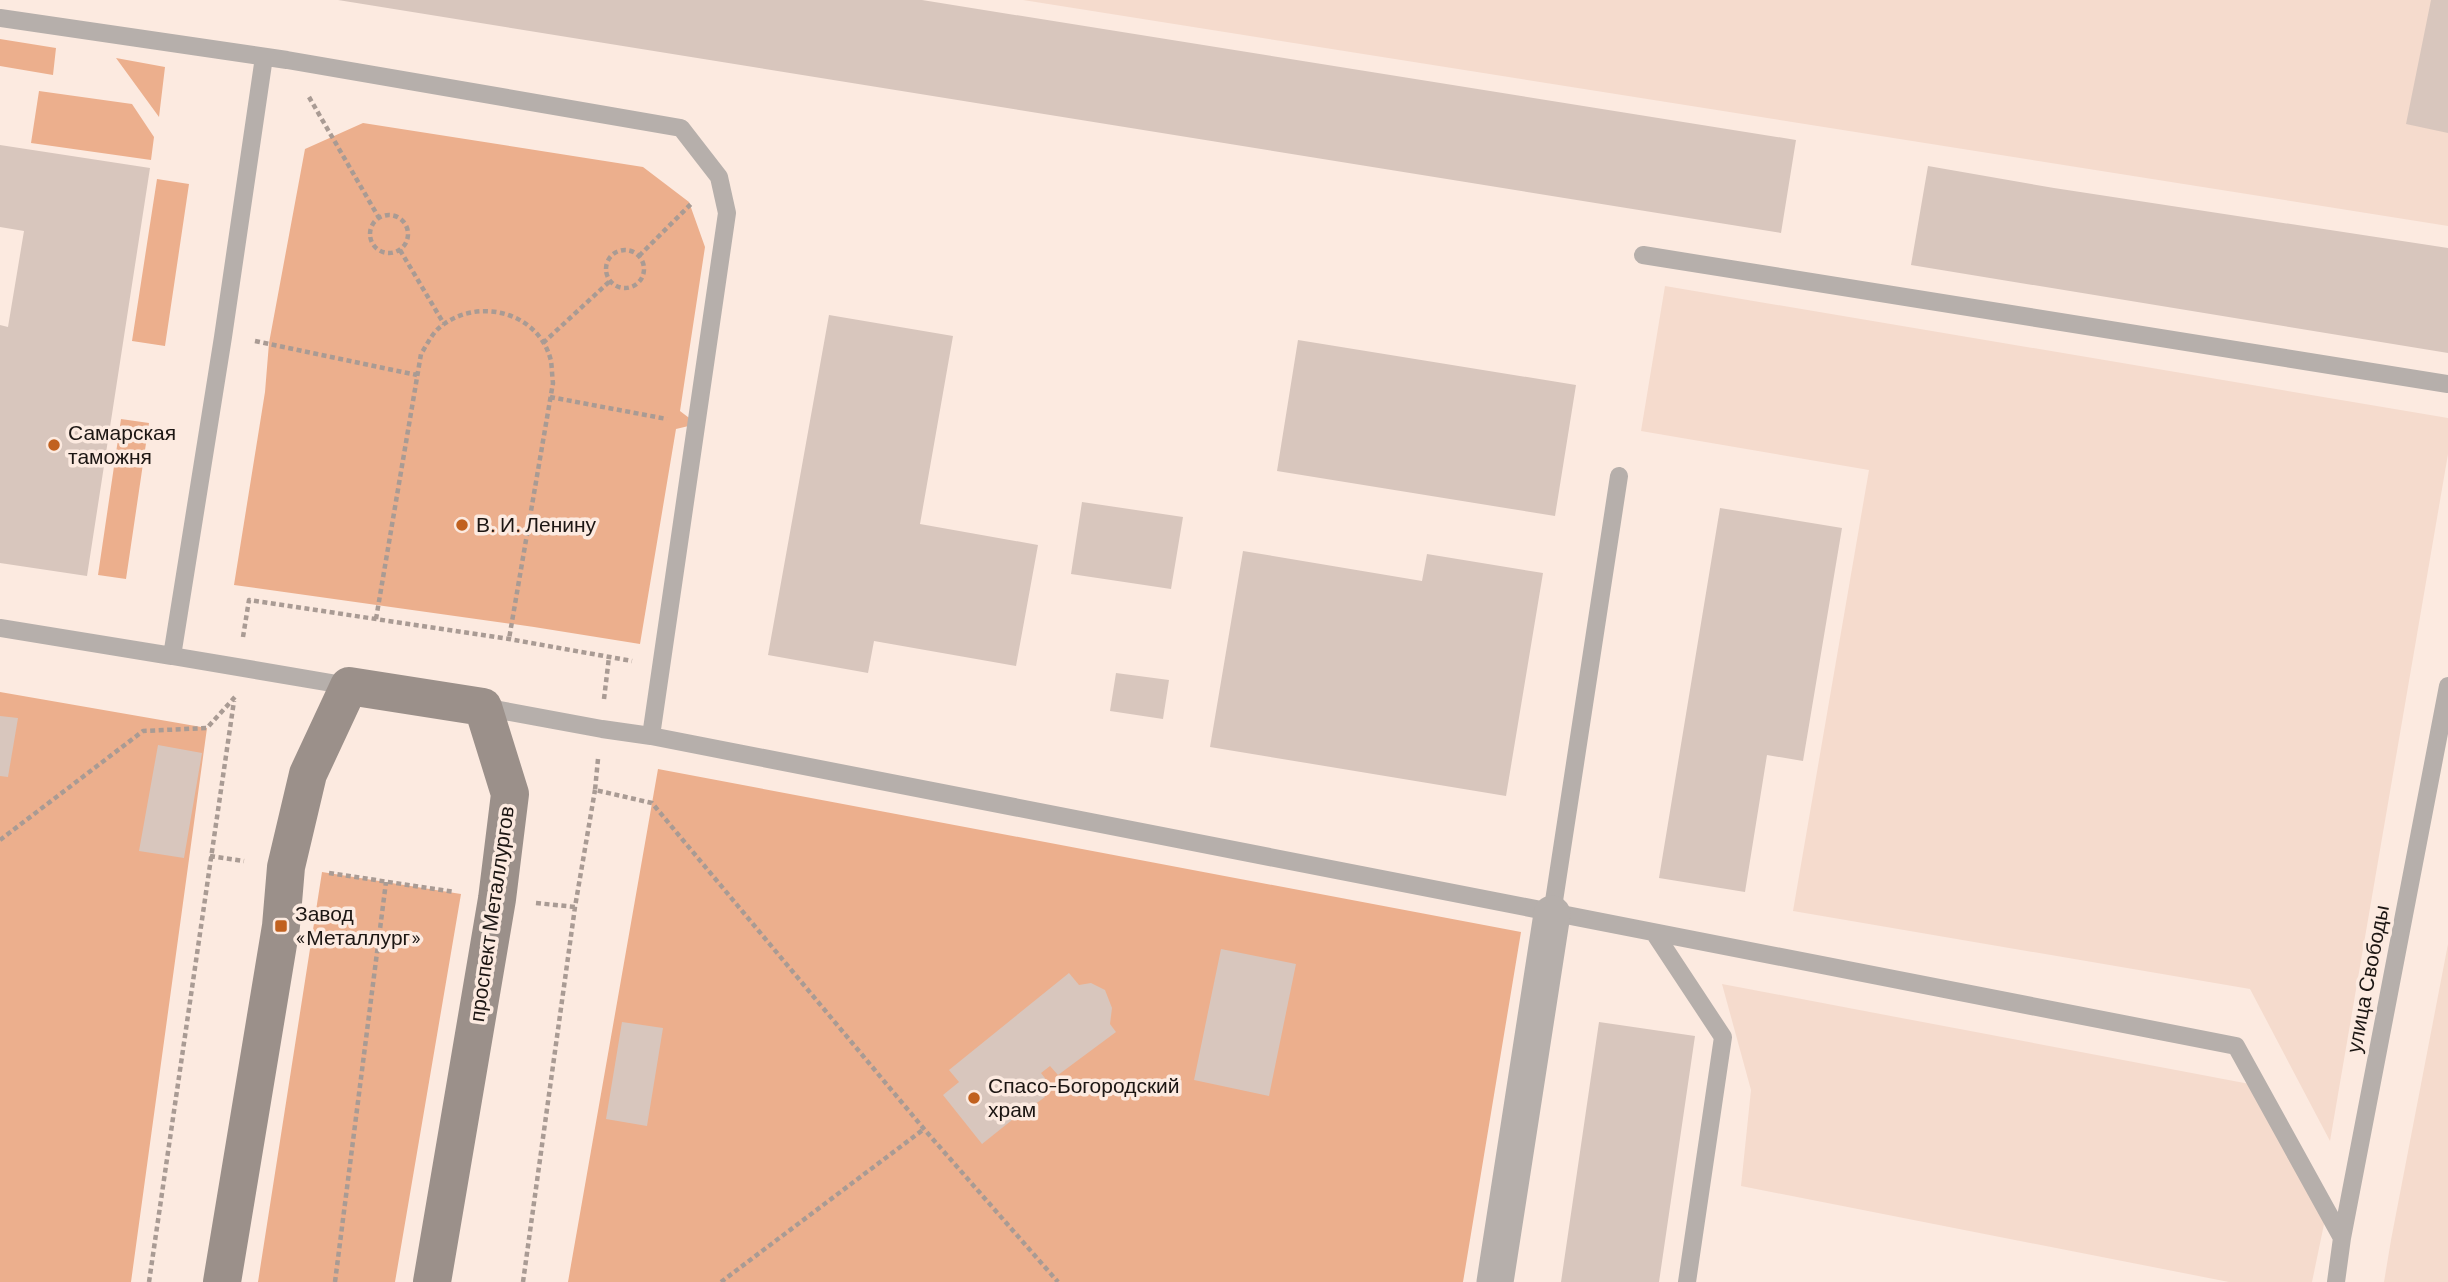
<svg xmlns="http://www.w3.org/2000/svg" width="2448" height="1282" font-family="Barlow,sans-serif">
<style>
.built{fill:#f5dbcd}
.green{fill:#ecaf8d}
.building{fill:#d8c6bd}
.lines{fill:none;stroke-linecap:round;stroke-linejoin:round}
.path{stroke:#a99b94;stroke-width:4.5;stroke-dasharray:5 3.5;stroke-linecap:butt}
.lane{stroke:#b6afab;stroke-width:18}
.street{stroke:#b6afab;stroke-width:37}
.secondary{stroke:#9b908a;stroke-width:38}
.poi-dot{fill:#c1611f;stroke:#fceae0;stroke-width:2.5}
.labels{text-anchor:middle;stroke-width:7;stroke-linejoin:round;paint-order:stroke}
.poi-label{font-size:21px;fill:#1c1613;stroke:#fceae0;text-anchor:start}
.street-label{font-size:21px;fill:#1c1613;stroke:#fceae0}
</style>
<rect width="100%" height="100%" fill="#fceae0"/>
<path class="built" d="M1023 0H2448V226Z
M1665 286 2448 418V454L2330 1141 2250 989 1793 911 1869 470 1641 431Z
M2448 944V1282H2384L2391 1240Z
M1722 984 2255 1085 2328 1205 2312 1282H2229L1741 1186 1751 1090Z"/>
<path class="green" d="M0 39 56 48 53 75 0 66Z
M116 58 165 67 159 117Z
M39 91 132 104 154 137 151 160 31 143Z
M363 123 643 167 689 202 705 247 680 411 697 424 676 429 640 644 534 627 234 585 265 392 269 343 305 149Z
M157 179 189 184 165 346 132 341Z
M121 419 149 423 126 579 98 575Z
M0 692 207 728 131 1282H0Z
M658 769 1521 932 1463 1282H568Z
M322 872 461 894 395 1282H258Z"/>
<path class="building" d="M338 0H922L1796 140 1781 233Z
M2431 0H2448V133L2406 124Z
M0 145 150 168 87 576 0 563V325L8 327 24 231 0 227Z
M1928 166 2054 188 2448 248V353L1911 265Z
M829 315 953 336 920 524 1038 545 1016 666 874 641 868 673 768 655Z
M1298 340 1576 385 1555 516 1277 471Z
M1082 502 1183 517 1171 589 1071 574Z
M1720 508 1842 528 1803 761 1767 755 1745 892 1659 878Z
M1243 551 1422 581 1427 554 1543 573 1506 796 1210 747Z
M1116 673 1169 680 1163 719 1110 711Z
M0 716 18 718 8 777 0 776Z
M158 745 202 753 184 858 139 851Z
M1221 949 1296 964 1269 1096 1194 1080Z
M1069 973 1079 985 1091 983 1105 990 1112 1008 1110 1024 1116 1032 1058 1075 1050 1066 1041 1073 1051 1086 1042 1093 1045 1097 1016 1118 1012 1113 1008 1116 1012 1120 982 1144 943 1095 959 1082 949 1070Z
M622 1022 663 1028 647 1126 606 1119Z
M1599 1022 1695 1036 1659 1282H1561Z"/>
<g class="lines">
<path class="path" d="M309 97 379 218
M370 234a19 19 0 1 1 38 0a19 19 0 1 1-38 0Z
M606 269a19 19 0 1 1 38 0a19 19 0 1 1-38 0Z
M400 250 444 324
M639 256 693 202
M255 341 417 375
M543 343 610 281
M550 397 667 419
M376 619 421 354C428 343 433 331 444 324 482 297 540 314 551 361 552 368 552 376 553 383L509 639
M243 637 249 600 509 639 632 661
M604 699 609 657
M598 759 595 790 652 803 924 1129 1058 1282
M0 840 143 731 207 728 235 697
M210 856 244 861
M329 873 455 892
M536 903 575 907
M149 1282 234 701
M335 1282 386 882
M523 1282 575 907 595 790
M721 1282 924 1129"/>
<path class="lane" d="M0 18 287 60 681 128 719 177 727 213 651 736 602 729 483 707
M264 57 223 337 172 656 349 686
M1643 255 2448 384
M0 628 172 656
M651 736 2236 1046 2342 1238
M1552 914 1619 476
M1655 934 1723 1037 1687 1282
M2336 1282 2342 1238 2448 686"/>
<path class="street" d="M1495 1282 1552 914"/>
<path class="secondary" d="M222 1282 281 926 286 867 308 774 349 686 483 707 510 794 497 899 432 1282"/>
</g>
<g class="poi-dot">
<circle cx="54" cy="445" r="7"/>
<circle cx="462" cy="525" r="7"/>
<rect x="274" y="919" width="14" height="14" rx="3.5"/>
<circle cx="974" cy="1098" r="7"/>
</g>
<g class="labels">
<g class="poi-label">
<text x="68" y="440">Самарская<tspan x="68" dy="24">таможня</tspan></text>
<text x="476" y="532">В. И. Ленину</text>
<text x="295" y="921">Завод<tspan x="295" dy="24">«Металлург»</tspan></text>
<text x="988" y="1093">Спасо-Богородский<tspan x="988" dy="24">храм</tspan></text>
</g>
<g class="street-label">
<text transform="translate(492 914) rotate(-82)" y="7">проспект Металлургов</text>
<text transform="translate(2368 979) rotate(-79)" y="7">улица Свободы</text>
</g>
</g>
</svg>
